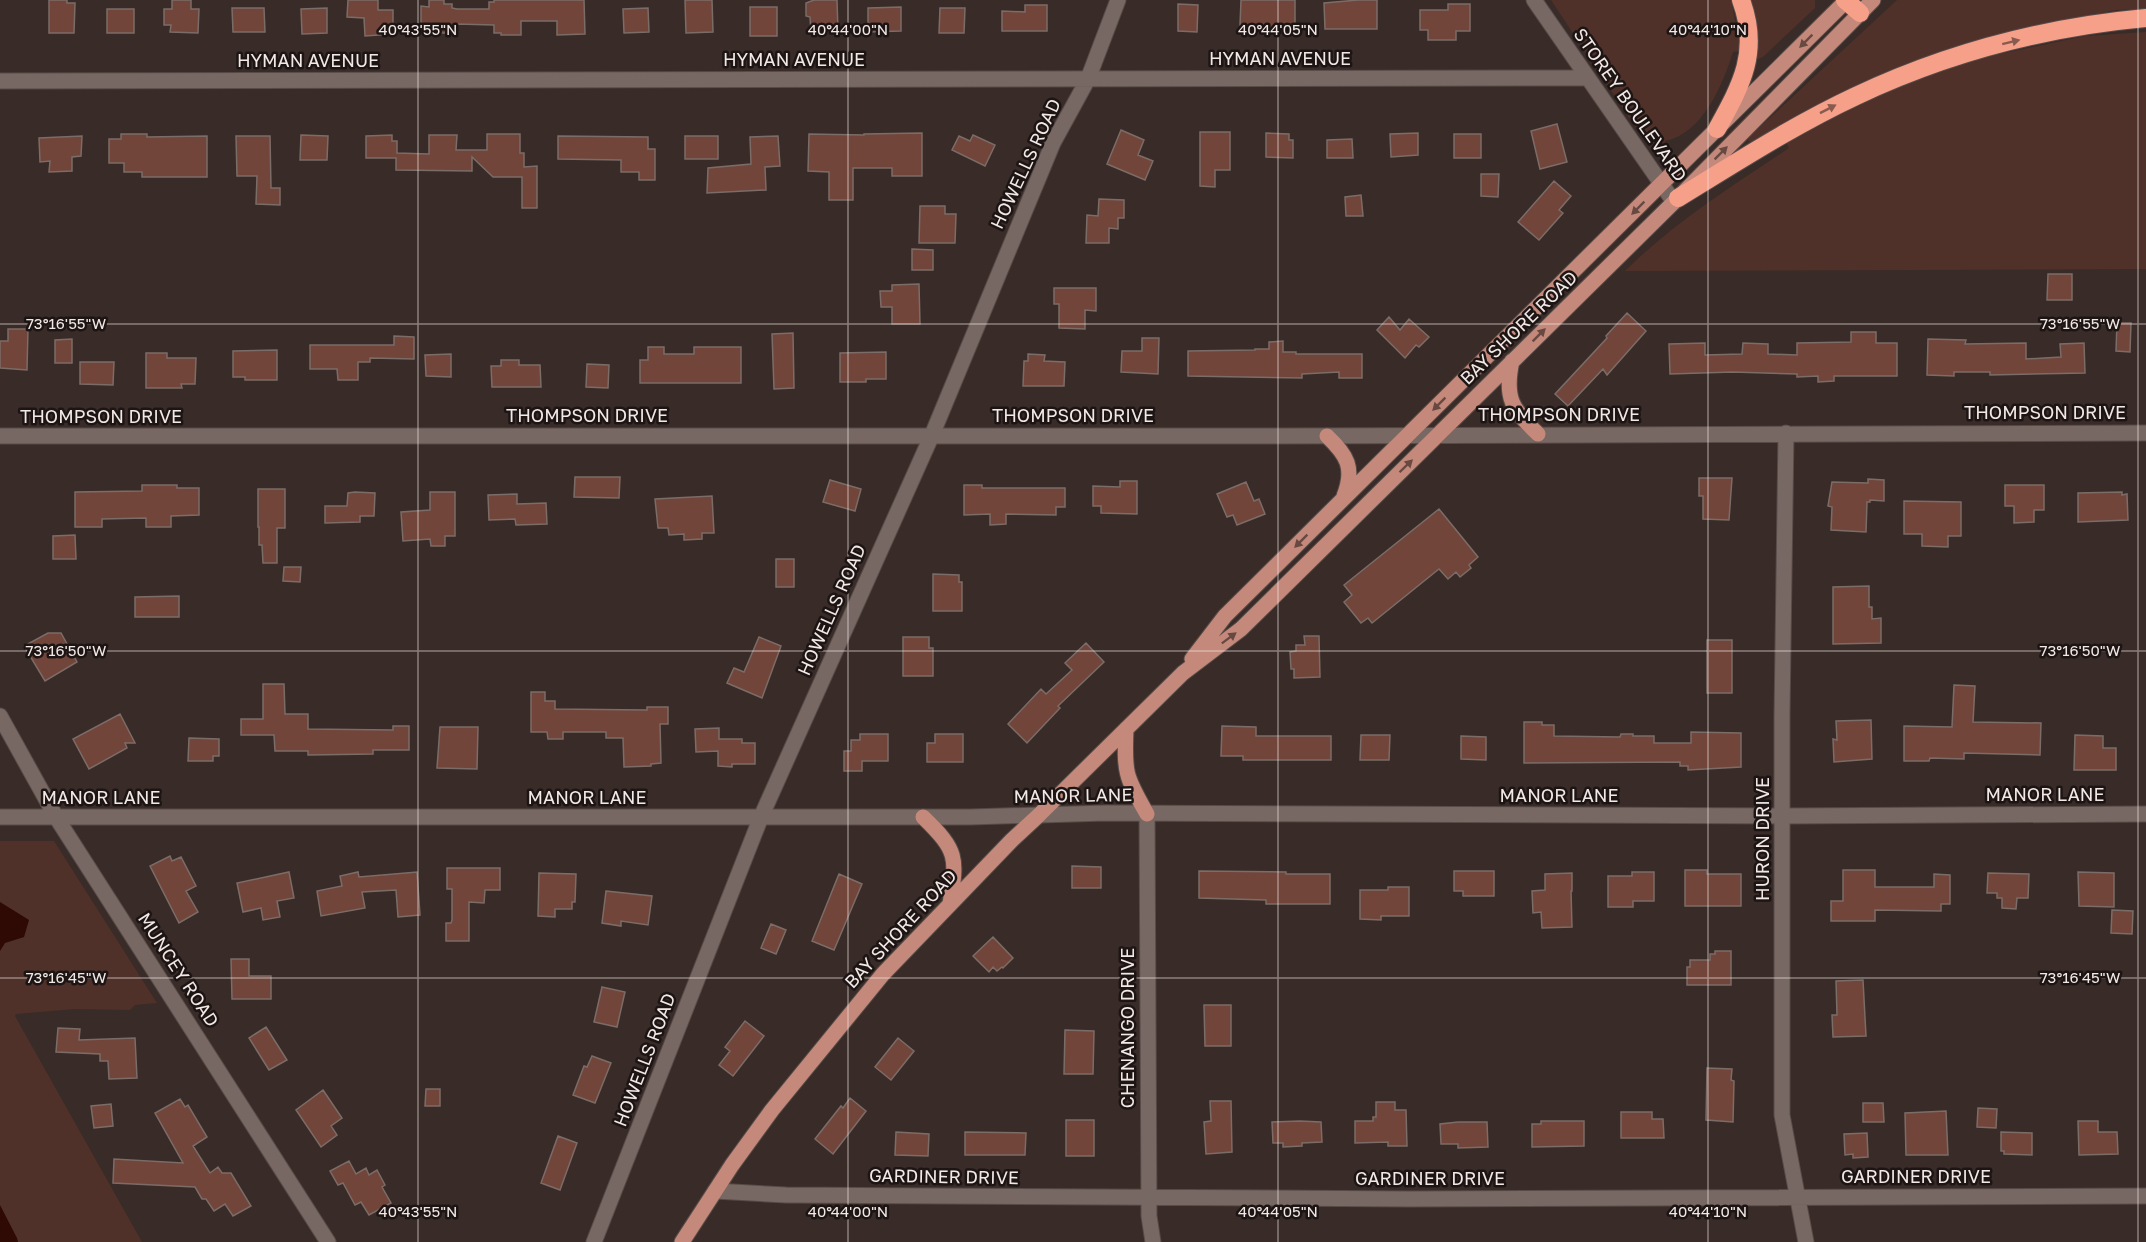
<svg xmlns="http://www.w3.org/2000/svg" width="2146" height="1242" font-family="'Golos Text',sans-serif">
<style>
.green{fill:#4f3129}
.water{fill:#2f0903}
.building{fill:#71453a;stroke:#7c6c68;stroke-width:1.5}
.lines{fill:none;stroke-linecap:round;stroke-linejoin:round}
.minor-casing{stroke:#574b48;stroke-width:17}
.major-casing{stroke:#574b48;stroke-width:17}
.highway-casing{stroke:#574b48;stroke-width:20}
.minor{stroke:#786864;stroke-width:15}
.major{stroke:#c4897a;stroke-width:15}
.highway{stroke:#f69f89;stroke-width:18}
.oneway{fill:#684942}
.oneway2{fill:#895a4e}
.ticks{fill:none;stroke:#f2e9e6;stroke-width:1.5;stroke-opacity:0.45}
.labels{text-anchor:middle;stroke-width:5;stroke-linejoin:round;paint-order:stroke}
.street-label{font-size:18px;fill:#f2e9e6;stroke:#1c1514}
.ticks-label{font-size:15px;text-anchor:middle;fill:#f2e9e6;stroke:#1c1514;stroke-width:5;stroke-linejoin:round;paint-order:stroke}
</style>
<rect width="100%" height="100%" fill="#392b27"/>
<path class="green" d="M1551 0H1731L1741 51 1733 52C1723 85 1702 134 1665 141L1664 147 1654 146 1634 125Z
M1747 0H1815V8L1763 57 1758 59 1754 57Z
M1897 0H2146V9L2116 10 1974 41 1857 85 1750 142 1747 139Z
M2146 32V269L1625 271C1673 223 1732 186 1789 148L1786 142 1875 95 1976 59 2085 36Z
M0 841H54L157 1003 135 1005 130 1010 75 1009 16 1014 15 1016 142 1242H0Z"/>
<path class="water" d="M0 902 29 920 24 937 5 943 0 951Z
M0 1205 17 1238 18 1242H0Z"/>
<path class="building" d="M49 0H67V3H75L74 33H49Z
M172 0H191V9H199L198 33 170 32 171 25H164V9H172Z
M348 0H378V10H393V34L365 36 364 18 347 17Z
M429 0H444V4H452V8L457 9H489V2H494V0H584L585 34 557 35V21H521V35H501V33H494V25L457 24V33H430L431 25H421V6L429 7Z
M685 0H712L713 32 686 33Z
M814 0H837L838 31 811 32 810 17 806 16V3Z
M1241 0H1295V30H1262V25H1240Z
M1358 0H1377V29H1325L1324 3Z
M1178 4 1198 5 1197 32 1178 31Z
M1448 4H1470V31H1456V40H1428V30H1420V10H1448Z
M1025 5H1047V31H1002V11L1025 12Z
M750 7H777V36H750Z
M901 7V31L868 32V8Z
M232 8H264L265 32H233Z
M327 8V33L302 34 301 9Z
M648 8 649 32 624 33 623 9Z
M940 8H965L964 33H939Z
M107 9H134V33H107Z
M1557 124 1567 162 1540 169 1531 131Z
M1121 130 1144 140 1138 155 1153 161 1145 180 1107 164Z
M1200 132H1230V170H1215V187L1200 186Z
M922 133V176H892V168H853V200H829V172L808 171 809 134 864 135V134Z
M1266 133 1289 134V140H1293V158L1266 157Z
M1418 133V155L1391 157 1390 134Z
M121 134H147V137L207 136V177H142V172H124V163H109V139H121Z
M487 134H520V153H524V167L537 166V208H522V177H493L472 157V171L396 170V158H366V136L392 135V141H397V153L429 154V135H457L456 150H487Z
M1454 134H1481V158H1454Z
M301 135 328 136 327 160H300Z
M973 135 995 145 985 166 952 150 959 136 970 141Z
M82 136 81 156 72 157V171L49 172 50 161 40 162 39 138Z
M236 136H270L271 188H280V205L256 204 257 176H237Z
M558 136 648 137V149H655V180H639V172H621V160L558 159Z
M685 136H718V159H685Z
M778 136 780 166 765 167 766 190 707 193 708 168 751 164 750 137Z
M1352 139 1353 158H1327V140Z
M1481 174H1499L1498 197 1481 196Z
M1554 181 1571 196 1559 210 1563 213 1539 240 1518 222Z
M1361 195 1363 216H1346L1345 197Z
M1099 199 1124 200V218H1118V229L1109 228V243H1086L1087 215 1098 216Z
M920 206H945V214H956L955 243H919Z
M912 249 933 250V270H912Z
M2048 274H2072V300H2047Z
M919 284 920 324H892V307H881L880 291H892V285Z
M1054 288H1096V311L1085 310V329L1059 328V304H1054Z
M1627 313 1646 331 1607 375 1603 369 1568 406 1555 394 1607 338 1606 336Z
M1389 317 1400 330 1409 319 1429 337 1419 347 1416 345 1405 358 1377 330Z
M2117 323H2131L2130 352 2116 351Z
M8 329H28L27 370 0 368V341H8Z
M1851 332H1876V343H1897V376H1834V381L1818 382V376L1797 377V374L1733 372 1670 374 1669 344 1705 343V355L1742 354 1743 343 1768 344V354L1797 355V343L1851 342Z
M793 333 794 388 774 389 772 334Z
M394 336 414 337V359L370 358V362H358V380H338L337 369H310V345H394Z
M1142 338H1159L1158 374 1121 372 1122 351H1142Z
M72 339V363H55V340Z
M1928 339 1966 340 1965 344 2026 343V359L2061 357 2060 344 2084 343 2085 373 1990 375V372H1954V376L1927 375Z
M1283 341V352H1296V354H1362V378H1339V372L1302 374V378L1188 376V351L1255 350V349H1269V342Z
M648 347H664V354H694V347H741V383H640V360H648Z
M277 350V380H245V377H233V351Z
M886 352V379H866V382H840V353Z
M146 353H167V358H196L195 384H181L182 388H146Z
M451 354V377L426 376 425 355Z
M1028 354 1045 355 1044 361 1065 362 1064 386H1023L1024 361H1028Z
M501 360H519V365H540L541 387H492L491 366H501Z
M80 362H114L113 385 80 384Z
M587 364 609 365 608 388 586 387Z
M575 477H620L619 498 574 497Z
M1699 478H1732L1729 520 1703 519V496H1699Z
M1868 479 1884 480V501L1870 500V502H1867L1866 532 1831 530 1832 507 1828 506 1832 482 1868 483Z
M830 480 861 489 855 511 823 502Z
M1120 481H1137V514L1101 513V506H1093V486L1120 487Z
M1246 482 1254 501 1259 499 1265 514 1237 525 1233 515 1227 517 1217 494Z
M142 485H177V488H199V515L171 516V527H146V518L102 519V527H75V492L142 491Z
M964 485H982V488H1065V507H1056V515L1006 514V524L990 525V514L964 515Z
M2005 485H2044V510H2034V522L2014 523V506H2005Z
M258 489H285V528H277V563H263L262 545H259V527H258Z
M355 492 375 493 374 516H360V522L325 523V506H347L348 493Z
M430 492H455V536H445V546H431L430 539 403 541 401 512 430 510Z
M2122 492V495L2127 494 2128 520 2078 522V493Z
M517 494V504L546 503 547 524 516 525 515 519 489 520 488 495Z
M712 496 714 533H702V539L684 540V534L669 535 668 528H658L655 499Z
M1904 501 1961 502V536H1948V547L1922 546V534H1904Z
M1439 509 1478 557 1469 565 1471 568 1460 577 1456 572 1448 579 1439 569 1372 623 1368 618 1361 623 1344 602 1352 595 1344 585Z
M75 535 76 559H53V536Z
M776 559H794V587H776Z
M284 567H301L300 582 283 581Z
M933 574 959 575V582H962V611H933Z
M1869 586V607H1872V619L1881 618V643L1833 644V587Z
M179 596V617H135V597Z
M48 633H61L77 662 45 681 24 646Z
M1304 636H1319L1320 677 1294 678V669H1291L1290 652 1296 651V645H1305Z
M759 637 781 646 762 698 727 683 734 668 744 672Z
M903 637H929V648H933V676H903Z
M1707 640H1732V693H1707Z
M1086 643 1104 662 1058 706 1060 708 1027 743 1008 724 1041 689 1046 694 1072 670 1065 663Z
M263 684H284L285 714H308V729L393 730V726H409V750H373V754L308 755V751H275L274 735H241V719H263Z
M1954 685 1975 686 1973 722 2041 723 2040 755 1964 753V759L1930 758 1929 761H1904V726L1952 727Z
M531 692H545V701H555V709L647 710V707H668V724H660L661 763 651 764V766L624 767 623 738H606V732H563V739H548L547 732H531Z
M120 714 135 743H125L127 748 89 769 73 739Z
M1871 720 1872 759 1834 762 1833 739 1837 740 1836 721Z
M1524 722H1542V725H1554V736L1620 737 1621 734H1633V736H1654V743H1691V732L1741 733V767L1688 770V766H1680V762L1524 763Z
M1222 726 1256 727V736H1331V760H1243V756H1221Z
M440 727H478L477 769 437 768Z
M719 728V739H742V743H755V764H732V767L718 766V751L696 752 695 729Z
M860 734H888V761H862V771H844V751H851V740H860Z
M935 734H963V762H927V743H935Z
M1361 735H1390L1389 760H1360Z
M2075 735 2103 736V748H2116V770H2074Z
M1461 736 1486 737V760L1461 759Z
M189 738 219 739V756H213V761H188Z
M170 856 172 861 181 857 196 886 186 891 198 912 179 923 150 866Z
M1072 866 1101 867V888H1072Z
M447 868H500V890H485L484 903 469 902V941H446V923H451L452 920V889H447Z
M1685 870H1707V874H1741V906H1685Z
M1843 870H1875V887H1934V874L1950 875V904H1941V911L1875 910V921H1831V901H1843Z
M1199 871 1286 872V874H1330V904H1266V900L1199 898Z
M1454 871H1494V896H1463V891H1454Z
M289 872 294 898 277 901 280 917 263 920 261 908 243 912 237 883Z
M358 872 359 877 417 872 420 915 398 917 396 890 362 892 365 908 321 916 317 891 342 886 340 876Z
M1632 872H1654V901H1633V907H1608V876H1632Z
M2078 872 2114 873V907L2079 906Z
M539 873 576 874 575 902H572V909H555V917L538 916Z
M1572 873V891H1571L1572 927 1542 928 1541 912 1533 913 1532 891 1545 890V874Z
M1988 873 2029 874 2028 898H2017L2016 909 2002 908V898H1997V893H1987Z
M839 874 862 884 834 950 812 941Z
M1388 887H1409V916H1381V920L1360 919V890H1388Z
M606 891 652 896 648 925 621 921V926L602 923Z
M2112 910 2133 911 2132 934 2111 933Z
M771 924 786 930 776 954 761 948Z
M993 937 1013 958 1003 968 1002 967 997 971 993 967 989 972 973 956Z
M1715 951H1731V985H1687V967H1690V960H1710V954H1715Z
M231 959H249V976H271V999H232Z
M1863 980 1866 1036 1833 1037 1832 1015H1837L1836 981Z
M602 987 625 992 617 1027 594 1022Z
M1204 1005H1231V1046H1205Z
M745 1021 764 1036 733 1076 719 1065 730 1051 725 1047Z
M266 1027 287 1060 269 1070 249 1038Z
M58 1028 80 1029 79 1040 135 1038 137 1078 109 1079 108 1061H100V1054L56 1052Z
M1065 1030 1094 1031 1093 1074H1064Z
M898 1038 914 1051 891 1080 875 1067Z
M592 1056 611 1063 595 1103 573 1095 584 1066 587 1067Z
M1707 1068 1732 1069 1731 1080 1734 1081 1733 1122 1706 1120Z
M426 1089H440V1106H425Z
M323 1090 342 1118 331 1126 337 1135 321 1147 296 1110Z
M850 1098 866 1111 833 1154 815 1139 841 1106 843 1108Z
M180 1099 185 1107 188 1105 207 1137 193 1146 210 1173 218 1167 222 1173H231L251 1206 233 1216 225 1204 214 1211 206 1199H202L195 1187 113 1183 114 1159 183 1163 155 1113Z
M1210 1101H1231L1232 1152 1206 1154 1204 1122 1211 1121Z
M1376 1102H1395V1110H1406L1407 1146H1388V1142L1355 1143V1121H1373V1117H1376Z
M1863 1103H1883L1884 1122H1863Z
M111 1104 113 1126 94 1128 91 1106Z
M1978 1108 1997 1109 1996 1128 1977 1127Z
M1946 1111 1948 1155H1906L1905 1113Z
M1621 1112H1652V1119H1663L1664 1138H1621Z
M1066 1120H1094V1156H1066Z
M1300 1121 1321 1122 1322 1142 1302 1143V1146L1283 1147V1143H1273L1272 1122Z
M1541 1121H1584V1146L1532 1147V1124H1541Z
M2078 1121H2098V1132H2117L2118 1154 2079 1155Z
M1458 1122H1487L1488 1147 1458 1148V1144H1441L1440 1124Z
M896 1132 929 1134 928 1156 895 1155Z
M965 1132 1026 1133 1025 1155H965Z
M2001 1132 2032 1133V1155L2004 1154V1151H2001Z
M1867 1133 1868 1157 1853 1158V1154L1845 1155 1844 1134Z
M558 1136 577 1143 560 1190 541 1183Z
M349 1161 356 1174 366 1168 369 1175 377 1170 385 1185 382 1187 391 1203 369 1215 361 1202 355 1205 343 1183 338 1185 330 1171Z"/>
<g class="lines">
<defs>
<path id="minor" d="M1534 0 1674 202
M0 81 1588 78
M1786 433 1782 716V1115L1806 1242
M0 436H1284L2146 433
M0 716 56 817 328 1242
M1147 814 1149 1216 1153 1242
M0 817H970L1106 813 1783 816 2146 814
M715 1191 786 1195 1409 1199 2146 1196
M594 1242 761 817 932 435 1053 143 1088 79 1118 0"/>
<path id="major" d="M1512 361C1504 398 1512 409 1538 434
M1327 436C1347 455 1355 468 1344 496
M1192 659 1225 616 1847 0
M1126 729C1124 772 1125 776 1147 814
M923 817C958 851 957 857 950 904
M682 1242 732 1165 772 1110 883 974 1012 840 1039 815 1183 673 1241 629 1674 202 1873 0"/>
<path id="highway" d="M1845 0 1860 13
M1717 129C1742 84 1760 51 1741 0
M1678 198C1737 162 1794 125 1856 96 1947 53 2047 27 2146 18"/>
</defs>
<use href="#minor" class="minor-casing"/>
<use href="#major" class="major-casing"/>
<use href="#highway" class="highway-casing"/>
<use href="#minor" class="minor"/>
<use href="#major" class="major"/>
<use href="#highway" class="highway"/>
</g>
<defs><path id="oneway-solid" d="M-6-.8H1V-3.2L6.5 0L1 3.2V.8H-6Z" transform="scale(1.5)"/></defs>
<g class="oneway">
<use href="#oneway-solid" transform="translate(1806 41) rotate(135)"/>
<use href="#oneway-solid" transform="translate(1721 153) rotate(-45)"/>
<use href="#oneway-solid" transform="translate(1638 208) rotate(135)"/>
<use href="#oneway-solid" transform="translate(1539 335) rotate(-45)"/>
<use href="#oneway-solid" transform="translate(1439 404) rotate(135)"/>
<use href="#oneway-solid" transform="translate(1406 466) rotate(-44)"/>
<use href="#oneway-solid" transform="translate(1301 541) rotate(135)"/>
<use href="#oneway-solid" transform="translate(1229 638) rotate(-37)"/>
</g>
<g class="oneway2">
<use href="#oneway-solid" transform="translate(2011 42) rotate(-14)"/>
<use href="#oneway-solid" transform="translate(1828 109) rotate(-27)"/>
</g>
<path class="ticks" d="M418 0V1242M848 0V1242M1278 0V1242M1708 0V1242M2138 0V1242M0 324H2146M0 651H2146M0 978H2146"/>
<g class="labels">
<g class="street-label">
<text x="1280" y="65">HYMAN AVENUE</text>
<text x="794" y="66">HYMAN AVENUE</text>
<text x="308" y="67">HYMAN AVENUE</text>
<text transform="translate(1630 105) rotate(55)" y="6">STOREY BOULEVARD</text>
<text transform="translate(1026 164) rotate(-65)" y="6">HOWELLS ROAD</text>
<text transform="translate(1519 328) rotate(-44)" y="6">BAY SHORE ROAD</text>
<text x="2045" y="419">THOMPSON DRIVE</text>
<text x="1559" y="421">THOMPSON DRIVE</text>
<text x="587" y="422">THOMPSON DRIVE</text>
<text x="1073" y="422">THOMPSON DRIVE</text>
<text x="101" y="423">THOMPSON DRIVE</text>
<text transform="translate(832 610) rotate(-66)" y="6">HOWELLS ROAD</text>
<text x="2045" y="801">MANOR LANE</text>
<text transform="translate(1073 796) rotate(-1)" y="6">MANOR LANE</text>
<text x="1559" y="802">MANOR LANE</text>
<text x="101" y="804">MANOR LANE</text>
<text x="587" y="804">MANOR LANE</text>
<text transform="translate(1763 839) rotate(-90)" y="6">HURON DRIVE</text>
<text transform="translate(901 929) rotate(-47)" y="6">BAY SHORE ROAD</text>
<text transform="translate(178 970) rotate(57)" y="6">MUNCEY ROAD</text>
<text transform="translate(1128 1028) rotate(-90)" y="6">CHENANGO DRIVE</text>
<text transform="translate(645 1060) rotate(-69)" y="6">HOWELLS ROAD</text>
<text transform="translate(944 1177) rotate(1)" y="6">GARDINER DRIVE</text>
<text x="1916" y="1183">GARDINER DRIVE</text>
<text x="1430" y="1185">GARDINER DRIVE</text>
</g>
</g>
<g class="ticks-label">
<text x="418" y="35">40°43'55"N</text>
<text x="848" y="35">40°44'00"N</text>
<text x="1278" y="35">40°44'05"N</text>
<text x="1708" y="35">40°44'10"N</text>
<text x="2080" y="329">73°16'55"W</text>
<text x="66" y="329">73°16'55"W</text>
<text x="2080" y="656">73°16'50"W</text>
<text x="66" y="656">73°16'50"W</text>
<text x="2080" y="983">73°16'45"W</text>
<text x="66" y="983">73°16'45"W</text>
<text x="418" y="1217">40°43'55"N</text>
<text x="848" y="1217">40°44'00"N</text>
<text x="1278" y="1217">40°44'05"N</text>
<text x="1708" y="1217">40°44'10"N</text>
</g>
</svg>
